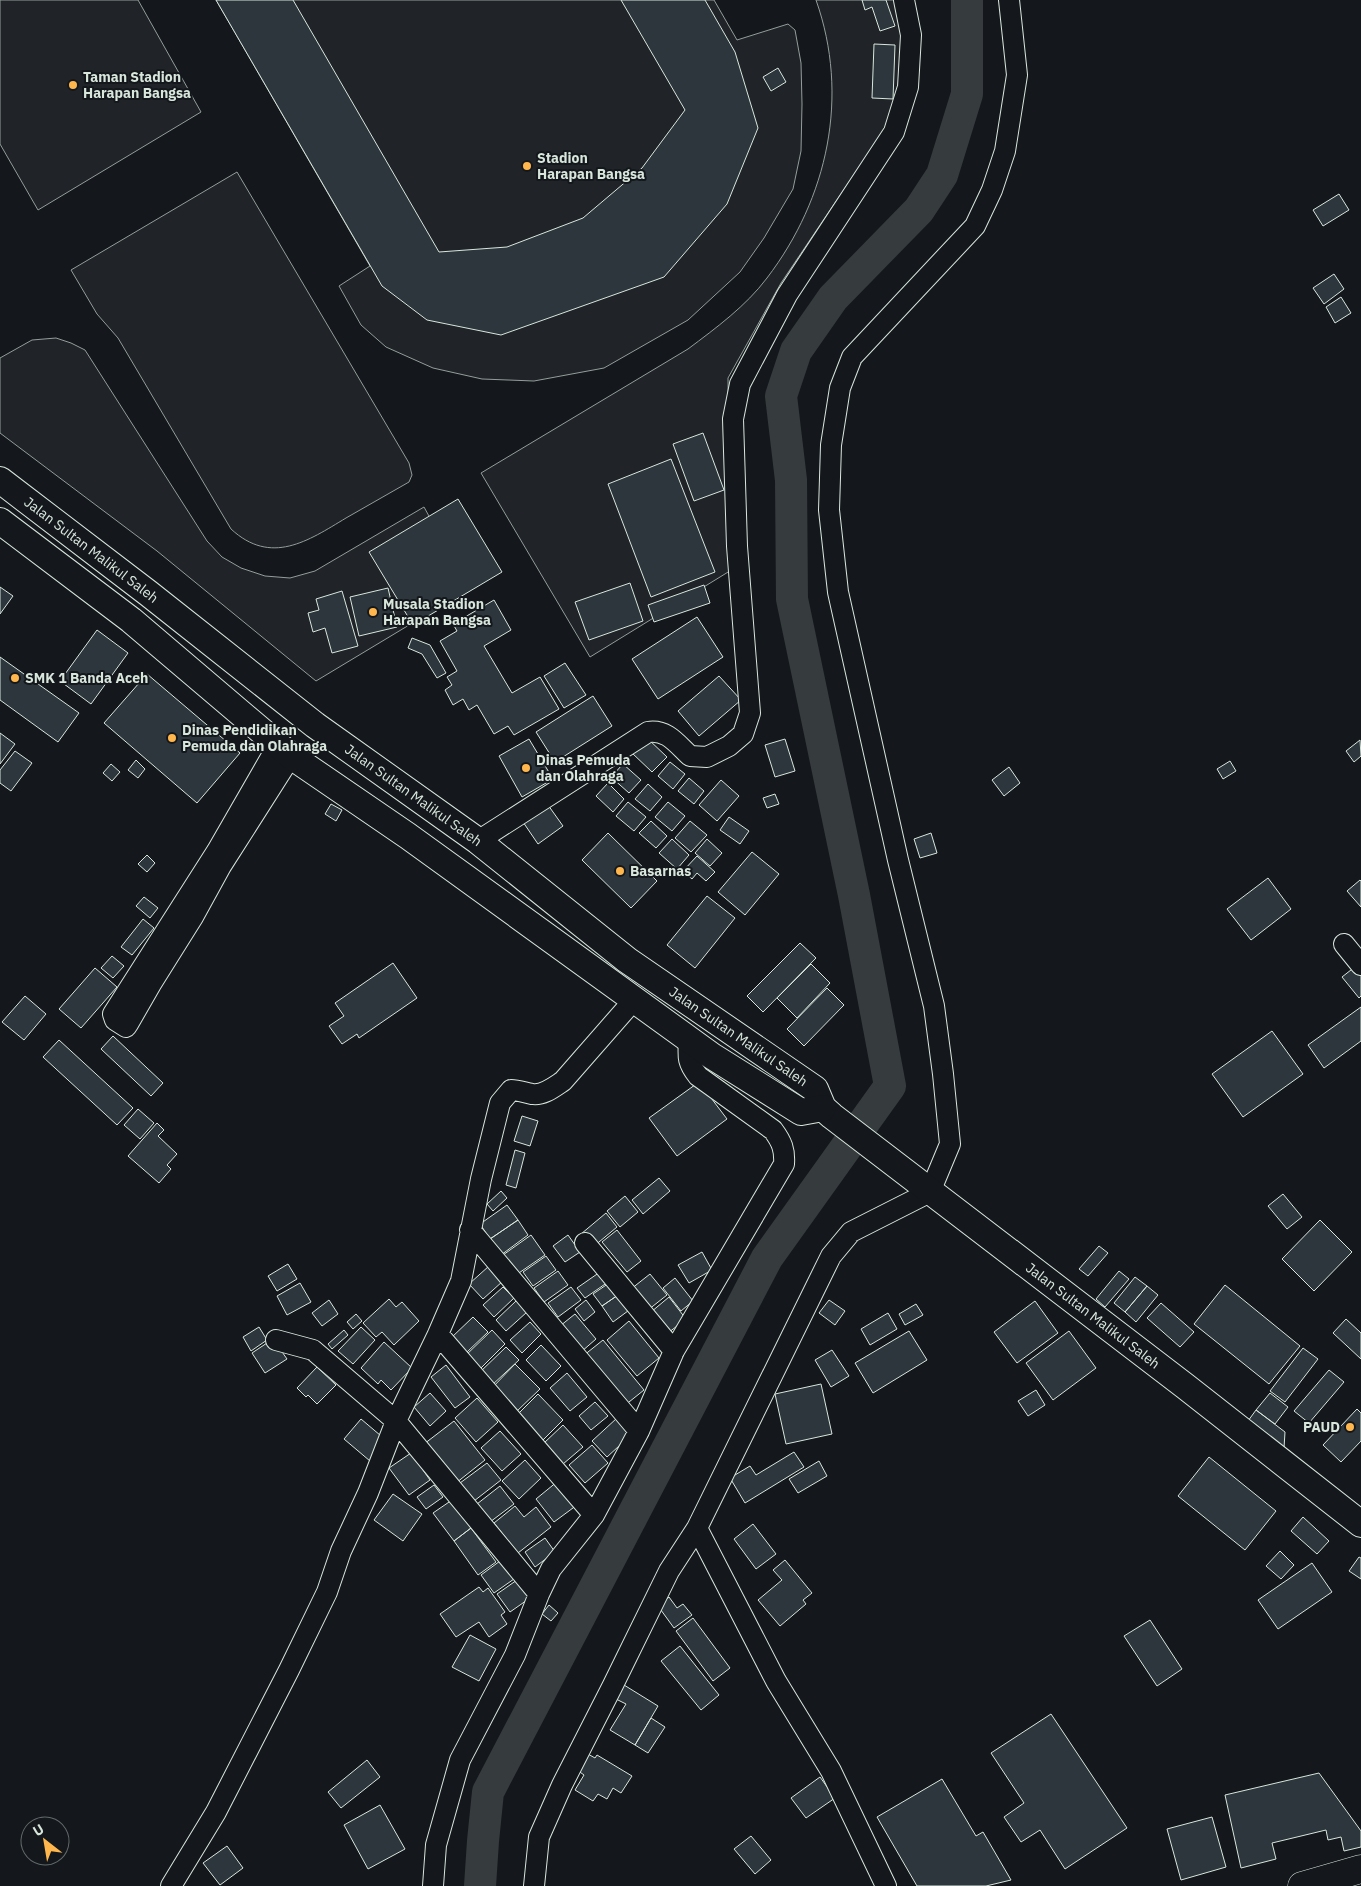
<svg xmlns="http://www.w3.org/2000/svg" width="1361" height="1886" font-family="'IBM Plex Sans',sans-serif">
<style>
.green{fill:#202428;stroke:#939e99}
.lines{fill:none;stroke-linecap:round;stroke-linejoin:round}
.river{stroke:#363b3e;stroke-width:32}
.building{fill:#2c363c;stroke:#d8e6dc}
.minor-casing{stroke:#d8e6dc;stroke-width:22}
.major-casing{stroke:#d8e6dc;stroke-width:28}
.highway-casing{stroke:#d8e6dc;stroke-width:29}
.minor{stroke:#14181c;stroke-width:20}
.major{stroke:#14181c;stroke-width:26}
.highway{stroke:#14181c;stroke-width:28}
.poi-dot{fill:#ffb74d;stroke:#14181c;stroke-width:2}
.labels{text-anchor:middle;stroke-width:4;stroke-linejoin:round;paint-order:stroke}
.poi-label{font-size:14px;font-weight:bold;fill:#d8e6dc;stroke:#14181c;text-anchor:start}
.street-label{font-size:14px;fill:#d8e6dc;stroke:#14181c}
</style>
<rect width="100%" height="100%" fill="#14181c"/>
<path class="green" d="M0 0H138L201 112 38 210 0 144Z
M216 0H714L737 40 788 24 795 30 801 63 802 104 801 151 793 189 764 238 740 272 688 320 604 368 534 381 482 379 433 368 386 347 361 325 339 286 370 266Z
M816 0H897L902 42V81L884 130 781 283 728 378 729 488 733 569 590 657 481 473 688 349C716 328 746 306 767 278 828 198 850 96 816 0Z
M237 172 409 463 412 475 409 482C388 494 367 506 346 518 308 541 271 566 231 529L118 338 97 314 71 270Z
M56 338 71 343 85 350 207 541 222 557 241 568 265 576 290 578 315 571 424 507 469 589 316 681 157 551 0 433V358L32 340Z"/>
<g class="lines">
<path class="river" d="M480 1886 483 1841 488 1792 767 1258 890 1086 854 895 792 599 791 480 781 396 796 351 833 298 919 210 942 175 967 94V0"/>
</g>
<path class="building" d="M216 0H293L439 252 507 247 583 218 642 168 685 110 621 0H705L735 52 758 128 727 204 664 277 501 335 427 320 382 286Z
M862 0H886L895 26 880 31 872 7 865 10Z
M874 44 895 45 893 99 872 98Z
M778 68 786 82 771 91 763 77Z
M1339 194 1349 210 1323 226 1313 210Z
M1334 274 1344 289 1324 304 1313 288Z
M1341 297 1351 313 1335 323 1326 307Z
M703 433 724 490 694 501 673 444Z
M671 459 715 572 651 597 608 484Z
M458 499 502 572 413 625 369 552Z
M630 583 643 621 589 640 575 602Z
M704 585 710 603 654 622 648 605Z
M0 587 13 596 0 614Z
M388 588 397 627 359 636 350 597Z
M342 591 358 646 332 653 325 628 313 632 308 613 319 610 316 599Z
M494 600 511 630 484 646 512 693 540 677 559 709 514 735 508 726 494 734 477 705 469 710 463 699 453 705 445 690 452 685 447 677 457 671 440 641 457 631 453 624Z
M697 617 723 657 658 699 632 659Z
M97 630 128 653 91 704 60 681Z
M412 638 430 645 446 673 437 678 422 654 408 648Z
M0 657 79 713 58 742 0 700Z
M565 663 586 695 564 708 544 676Z
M147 674 240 753 197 803 104 723Z
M719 676 741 700 699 736 678 711Z
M593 696 612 726 555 762 536 732Z
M0 733 15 744 0 764Z
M647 738 667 757 652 772 632 753Z
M529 739 553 779 522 797 499 756Z
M785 739 795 771 775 777 765 745Z
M1360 740 1361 756 1354 762 1346 751Z
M15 751 32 763 11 791 0 783V770Z
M136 760 145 769 138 778 128 770Z
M1230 761 1236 771 1223 779 1217 769Z
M670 762 685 774 673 789 658 776Z
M111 764 120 772 112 781 103 773Z
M623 764 641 780 629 793 611 777Z
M1009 767 1020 783 1004 796 992 780Z
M689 778 704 791 694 804 678 791Z
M721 780 739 796 717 821 699 805Z
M608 783 624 799 613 812 596 796Z
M648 784 662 797 650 811 635 799Z
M775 794 779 804 767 808 763 798Z
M628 802 646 817 634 831 616 816Z
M668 802 685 816 672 831 655 817Z
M331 804 342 810 336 821 325 814Z
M548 805 563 826 538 844 523 822Z
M729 817 749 831 740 844 720 830Z
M651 821 667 836 656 848 639 833Z
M690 821 707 835 691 852 675 838Z
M608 833 657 881 631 908 582 860Z
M931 833 937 853 920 858 914 839Z
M672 839 689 855 677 869 659 853Z
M707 839 722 853 710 866 695 853Z
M752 852 779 874 745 915 718 892Z
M147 855 155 863 147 872 138 864Z
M697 856 715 872 706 881 697 873 692 879 683 871Z
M1268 878 1291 909 1251 940 1227 909Z
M1360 880 1361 881V907L1347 891Z
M707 896 735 918 695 968 667 945Z
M144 897 158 908 150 918 136 906Z
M143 919 154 928 132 955 121 947Z
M800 943 816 958 763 1012 747 996Z
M112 956 124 966 113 978 101 968Z
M393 963 417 998 359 1038 357 1034 342 1044 329 1026 344 1016 335 1003Z
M811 964 830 983 797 1018 777 998Z
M1356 966 1361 973V996L1359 998 1342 977Z
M95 968 117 987 81 1028 59 1009Z
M827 988 844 1005 804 1046 787 1029Z
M25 996 46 1014 24 1040 2 1022Z
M1361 1007V1041L1324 1068 1308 1045Z
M1272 1031 1303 1074 1243 1117 1212 1074Z
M113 1036 163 1083 151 1096 101 1049Z
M59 1040 133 1108 117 1125 43 1057Z
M699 1082 727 1119 677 1156 649 1118Z
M138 1109 154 1123 140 1139 124 1125Z
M522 1116 538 1121 530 1146 514 1141Z
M157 1123 164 1130 158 1136 177 1154 167 1165 171 1169 159 1183 128 1156Z
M515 1150 525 1153 516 1188 506 1185Z
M659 1178 670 1191 643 1214 632 1200Z
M501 1191 507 1198 493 1211 487 1204Z
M1283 1194 1302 1217 1287 1229 1268 1206Z
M625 1196 638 1212 620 1227 607 1211Z
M507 1205 518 1220 490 1239 480 1224Z
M606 1213 617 1227 593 1247 581 1234Z
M518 1220 528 1235 501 1255 490 1239Z
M1320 1220 1352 1252 1314 1291 1282 1259Z
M617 1230 641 1261 627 1272 602 1242Z
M531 1235 545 1255 516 1275 503 1255Z
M568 1235 580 1252 565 1262 553 1246Z
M1099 1246 1108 1253 1088 1276 1079 1269Z
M702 1252 712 1270 689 1283 678 1265Z
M546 1256 556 1270 533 1286 523 1272Z
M288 1264 297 1279 277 1291 268 1276Z
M489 1266 503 1281 483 1299 469 1284Z
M558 1271 568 1285 544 1302 534 1288Z
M1119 1271 1129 1279 1105 1307 1096 1299Z
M600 1272 608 1282 585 1298 577 1288Z
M650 1274 667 1295 648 1310 631 1289Z
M1135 1277 1147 1286 1125 1312 1114 1303Z
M675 1278 693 1301 681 1311 663 1288Z
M612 1281 621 1293 602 1306 593 1294Z
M300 1283 311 1302 287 1315 277 1296Z
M1225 1285 1300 1346 1269 1384 1194 1324Z
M1147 1286 1158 1295 1136 1322 1125 1312Z
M503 1287 514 1298 494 1317 483 1305Z
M571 1287 581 1300 558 1317 548 1303Z
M621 1293 632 1308 613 1322 602 1306Z
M669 1297 686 1319 668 1333 651 1312Z
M389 1299 396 1307 402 1302 419 1321 394 1345 382 1332 376 1337 363 1323Z
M329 1300 338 1314 322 1326 312 1313Z
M586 1300 595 1312 584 1321 575 1309Z
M829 1300 845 1311 835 1325 819 1313Z
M516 1301 527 1312 506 1331 496 1320Z
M1035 1301 1058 1333 1017 1363 994 1332Z
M1161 1303 1194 1332 1180 1347 1147 1318Z
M916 1304 923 1315 905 1325 899 1314Z
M888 1313 897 1329 870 1345 861 1329Z
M356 1314 362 1321 353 1329 347 1322Z
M575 1314 596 1339 581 1352 560 1326Z
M473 1317 488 1332 466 1353 451 1338Z
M1346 1319 1361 1333V1359L1333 1333Z
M629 1321 659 1358 637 1376 607 1340Z
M530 1322 541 1334 522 1353 510 1340Z
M259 1327 267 1340 251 1351 243 1337Z
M361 1327 375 1340 353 1364 338 1351Z
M344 1330 348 1335 332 1349 328 1344Z
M492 1330 505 1344 477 1372 463 1358Z
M909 1331 927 1360 873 1393 855 1363Z
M1069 1331 1096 1368 1053 1400 1026 1363Z
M273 1339 287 1359 265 1373 252 1353Z
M603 1340 644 1390 624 1406 583 1356Z
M384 1342 412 1368 391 1390 381 1380 378 1384 361 1368Z
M541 1345 561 1366 546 1381 526 1360Z
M506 1347 519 1360 491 1386 479 1373Z
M1303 1348 1318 1359 1285 1402 1270 1391Z
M832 1350 849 1376 831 1387 815 1360Z
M515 1364 540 1389 515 1413 491 1389Z
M446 1365 470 1397 455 1408 431 1377Z
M317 1367 336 1385 317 1404 308 1395 306 1397 297 1388Z
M1329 1370 1344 1382 1309 1423 1294 1411Z
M567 1373 587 1397 570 1411 550 1388Z
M821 1384 832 1434 786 1444 775 1394Z
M1036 1390 1045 1405 1028 1416 1018 1401Z
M430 1393 446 1411 430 1426 414 1407Z
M1270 1393 1288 1407 1275 1424 1256 1410Z
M538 1394 563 1420 542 1441 516 1416Z
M477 1398 498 1422 476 1442 455 1418Z
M595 1402 608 1416 591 1430 579 1416Z
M1357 1409 1361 1413V1441L1341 1462 1323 1445Z
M1256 1410 1285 1432 1284 1448 1248 1421Z
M617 1418 631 1435 607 1457 592 1441Z
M361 1419 387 1441 370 1461 344 1439Z
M454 1421 485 1460 456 1483 424 1444Z
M563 1425 583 1447 563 1464 544 1443Z
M500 1431 521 1454 502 1471 481 1448Z
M592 1445 608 1463 585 1483 569 1465Z
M794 1452 804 1467 745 1503 730 1478 750 1466 756 1475Z
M411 1453 430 1480 409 1495 389 1468Z
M1209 1457 1276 1511 1245 1550 1178 1496Z
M525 1460 541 1478 519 1499 502 1481Z
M819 1461 827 1476 798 1493 789 1479Z
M487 1463 501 1480 474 1501 460 1483Z
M558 1481 577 1505 554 1522 536 1499Z
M434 1485 443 1497 426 1509 417 1497Z
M500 1486 514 1504 490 1522 477 1504Z
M393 1494 422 1514 403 1541 374 1520Z
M452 1500 471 1528 454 1541 433 1513Z
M515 1506 524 1517 536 1507 551 1527 518 1553 494 1523Z
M1303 1517 1329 1541 1317 1554 1291 1531Z
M753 1524 776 1554 756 1569 734 1539Z
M471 1528 496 1562 478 1575 454 1541Z
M545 1538 555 1552 535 1567 525 1552Z
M1280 1551 1294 1565 1281 1579 1266 1566Z
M1359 1557 1361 1558V1579L1349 1571Z
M785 1560 812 1593 803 1600 806 1604 780 1626 758 1600 782 1580 773 1570Z
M500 1561 514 1579 494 1593 481 1575Z
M1312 1563 1332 1592 1278 1629 1258 1600Z
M517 1580 530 1598 510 1612 497 1594Z
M479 1587 483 1592 488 1588 505 1612 501 1615 507 1624 489 1637 479 1622 456 1637 440 1614Z
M669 1597 677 1608 683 1604 692 1615 674 1628 658 1606Z
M549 1605 558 1613 551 1621 542 1614Z
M693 1618 730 1668 713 1681 676 1631Z
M1150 1620 1182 1669 1157 1686 1124 1636Z
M470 1635 496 1649 479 1681 452 1667Z
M680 1646 719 1695 701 1710 661 1661Z
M624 1685 658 1706 635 1745 610 1730 626 1704 616 1699Z
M1051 1714 1127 1828 1065 1869 1040 1830 1021 1842 1004 1817 1024 1803 991 1753Z
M651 1718 665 1727 648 1753 635 1745Z
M588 1754 595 1758 597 1755 632 1776 621 1793 613 1788 607 1799 598 1794 593 1801 575 1790 584 1775 577 1770Z
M367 1760 380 1777 341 1808 328 1792Z
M1319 1773 1361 1831V1847L1344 1851 1341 1837 1328 1840 1326 1830 1272 1843 1276 1859 1241 1868 1225 1795Z
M820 1777 835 1798 806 1818 791 1798Z
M942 1779 976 1836 983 1832 1011 1880 986 1886H917L877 1817Z
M380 1805 405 1849 368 1869 344 1825Z
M1212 1817 1226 1867 1181 1880 1167 1829Z
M751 1836 771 1860 755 1874 734 1849Z
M227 1846 243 1868 220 1885 203 1863Z"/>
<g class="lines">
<defs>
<path id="minor" d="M278 745 217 851 113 1014 115 1020 126 1027 128 1024 151 984 193 917 221 866 291 756
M478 841 648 732C667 729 677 744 690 756L707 757 729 746 743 734 750 713 737 546 733 419 740 384 787 295 894 132 908 87 911 35 904 0
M1344 944 1361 965
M470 1230 639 1431
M585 1243 674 1351
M438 1334 594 1515
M276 1340 313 1350 396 1421 539 1594
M697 1528 776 1681 831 1771 886 1886
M171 1886 216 1812 289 1670 327 1592 341 1551 368 1493 396 1421 438 1334 461 1281 481 1179 500 1103 511 1090C519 1090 525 1093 532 1094 543 1096 554 1087 563 1081L633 1001
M433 1886 436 1845 460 1760 515 1655 539 1594 551 1569 594 1515 639 1431 674 1351 784 1164C785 1150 782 1142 773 1130L698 1076C687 1062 688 1057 689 1040
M534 1886 539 1837 562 1785 613 1685 669 1571 697 1528 831 1256 851 1232 930 1192 950 1144 943 1074 934 1006 898 860 838 592 829 510 831 445 840 388 852 357 975 226 992 190 1005 151 1017 75 1009 0"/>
<g id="major">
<path id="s1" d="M0 480 148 593 315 725 478 841 627 960 815 1089 823 1108 832 1116 1185 1386 1361 1524"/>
<path d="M0 521 131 620 291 756 408 836 712 1056 801 1112 823 1108"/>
</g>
<path id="highway" d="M1302 1886 1361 1869"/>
</defs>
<use href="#minor" class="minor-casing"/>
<use href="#major" class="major-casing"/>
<use href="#highway" class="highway-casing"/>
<use href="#minor" class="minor"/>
<use href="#major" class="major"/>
<use href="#highway" class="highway"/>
</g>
<g class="poi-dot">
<circle cx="73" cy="85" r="5"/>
<circle cx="527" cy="166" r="5"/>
<circle cx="373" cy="612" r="5"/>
<circle cx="15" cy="678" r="5"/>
<circle cx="172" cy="738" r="5"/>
<circle cx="526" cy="768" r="5"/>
<circle cx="620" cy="871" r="5"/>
<circle cx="1350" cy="1427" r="5"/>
</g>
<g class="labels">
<g class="poi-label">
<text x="83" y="82">Taman Stadion<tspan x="83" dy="16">Harapan Bangsa</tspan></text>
<text x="537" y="163">Stadion<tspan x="537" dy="16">Harapan Bangsa</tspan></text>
<text x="383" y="609">Musala Stadion<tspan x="383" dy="16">Harapan Bangsa</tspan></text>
<text x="25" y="683">SMK 1 Banda Aceh</text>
<text x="182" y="735">Dinas Pendidikan<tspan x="182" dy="16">Pemuda dan Olahraga</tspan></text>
<text x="536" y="765">Dinas Pemuda<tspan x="536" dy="16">dan Olahraga</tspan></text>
<text x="630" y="876">Basarnas</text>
<text x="1340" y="1432" text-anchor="end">PAUD</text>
</g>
<g class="street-label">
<text dy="5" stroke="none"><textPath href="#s1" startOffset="115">Jalan Sultan Malikul Saleh</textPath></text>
<text dy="5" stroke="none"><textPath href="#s1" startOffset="520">Jalan Sultan Malikul Saleh</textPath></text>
<text dy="5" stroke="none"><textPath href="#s1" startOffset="925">Jalan Sultan Malikul Saleh</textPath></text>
<text dy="5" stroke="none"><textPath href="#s1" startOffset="1379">Jalan Sultan Malikul Saleh</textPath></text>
</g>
</g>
<g transform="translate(45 1841) rotate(329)"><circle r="24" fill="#14181c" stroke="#626a69"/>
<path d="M0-4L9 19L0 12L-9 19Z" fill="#ffb74d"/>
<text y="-8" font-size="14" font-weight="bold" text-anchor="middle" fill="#d8e6dc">U</text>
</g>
</svg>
